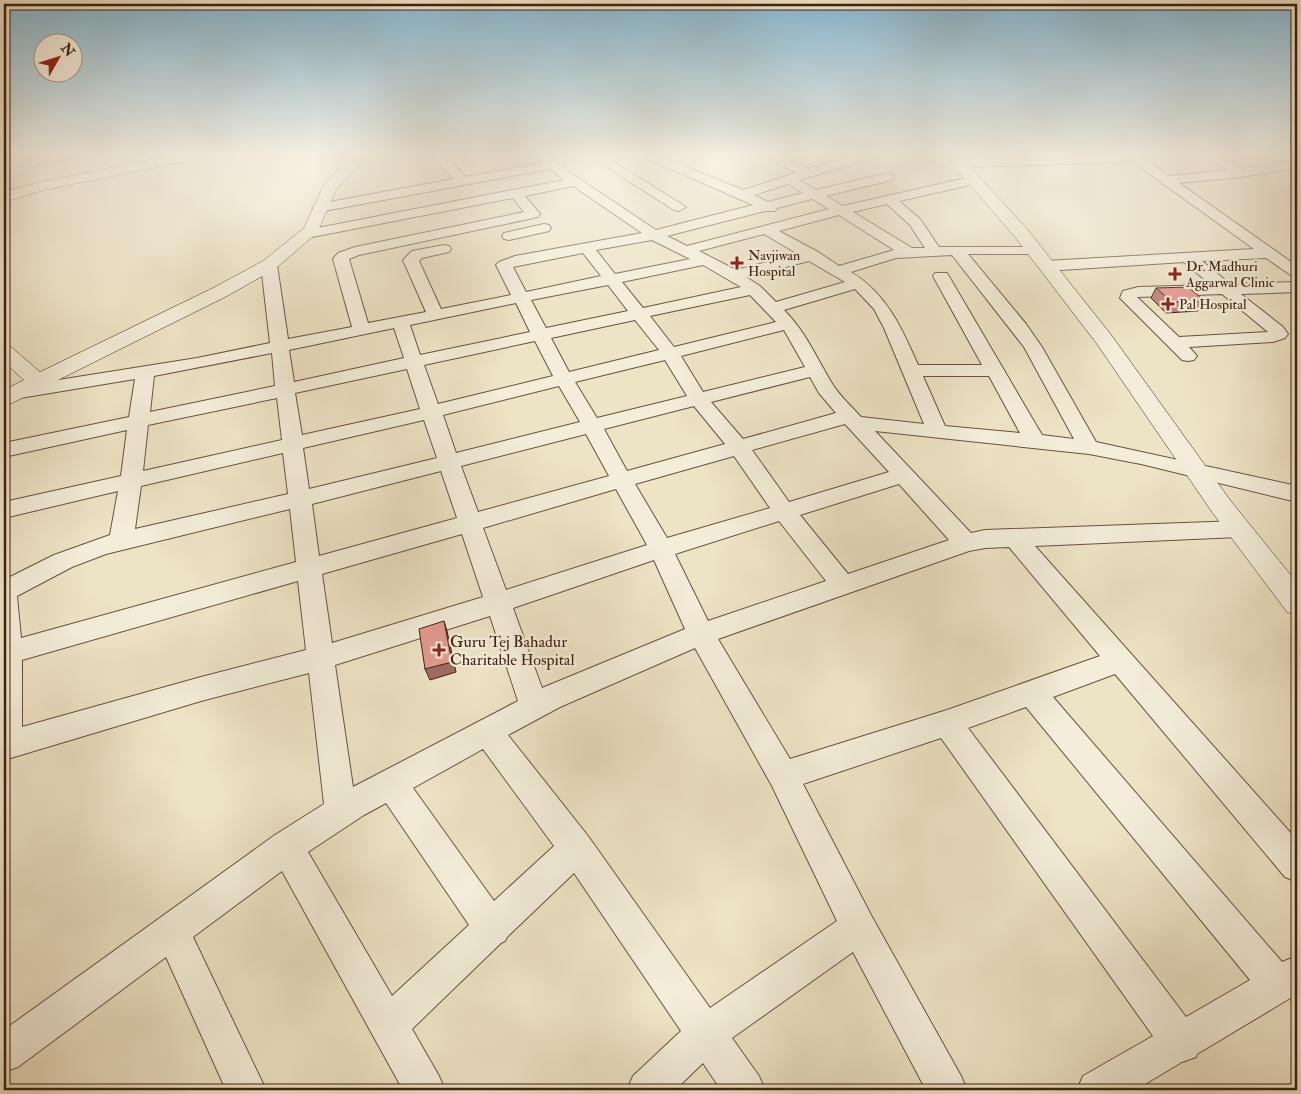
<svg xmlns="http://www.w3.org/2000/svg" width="1301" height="1094" font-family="'IM FELL Double Pica',serif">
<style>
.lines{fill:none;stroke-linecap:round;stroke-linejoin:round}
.street-casing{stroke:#6a5240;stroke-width:2}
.secondary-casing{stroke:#3f2113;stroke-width:1}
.street{fill:#f3edd9;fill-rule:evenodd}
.secondary{fill:#f3edd9;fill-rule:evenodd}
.wall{fill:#c2847b;stroke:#3f2113}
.shaded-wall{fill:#9e6c64;stroke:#3f2113}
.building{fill:#e29a8f;stroke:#3f2113}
.poi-dot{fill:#8f2418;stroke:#f3edd9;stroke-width:2}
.labels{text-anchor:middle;stroke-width:4.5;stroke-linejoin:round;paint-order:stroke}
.far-poi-label{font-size:14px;fill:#3f2113;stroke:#f3edd9;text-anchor:start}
.poi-label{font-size:16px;fill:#3f2113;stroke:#f3edd9;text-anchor:start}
</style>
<rect width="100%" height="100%" fill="#ede3c5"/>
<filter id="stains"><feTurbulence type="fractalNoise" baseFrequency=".004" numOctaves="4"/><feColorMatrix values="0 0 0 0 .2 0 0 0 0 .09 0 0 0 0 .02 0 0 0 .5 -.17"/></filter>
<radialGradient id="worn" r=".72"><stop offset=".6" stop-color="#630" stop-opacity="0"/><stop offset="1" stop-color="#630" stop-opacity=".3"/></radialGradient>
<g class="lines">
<defs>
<path id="street" d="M55 154H78L76 157 32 167 26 163 28 160Z
M432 154H445L465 177 542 163 532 154H546L569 172 656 230 753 205 637 154H654L743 190 796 173 762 154H778L808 169 861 154H881L879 157 799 180 816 190 888 173 894 177 892 180 826 196 843 206 974 176 979 177 980 180 979 183 899 201 920 219 939 247H1039L1041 250 1039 253 1034 254H968L1026 324 1042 347 1096 442 1297 486V502L1141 464 1089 454 875 431 971 533 985 530 1239 521 1247 523 1251 529 1247 535 1239 537 1035 546 1297 840V882L1285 877 1115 674 1053 697 1282 962 1297 956V994L1197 1054 1196 1057 1182 1062 1135 1090H1077L1083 1076 1153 1036 941 738 803 784 871 915 961 1076 967 1090H926L853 952 732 1038 759 1076 765 1090H721L703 1063 675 1090H627L633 1076 681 1031 574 873 507 937 505 941 501 943 412 1029 439 1076 445 1090H403L282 871 193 937 266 1090H226L166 957 18 1067 4 1072V1030L275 835 324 804 309 673 201 701 4 760V580L54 555 110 535 118 491 4 518V502L121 476 127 430 4 457V443L129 417 135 379 14 399 7 397 4 393 7 389 14 387 197 358 270 343 261 265 264 262H274L277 265 288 339 352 327 333 259 338 253 355 247 524 212 513 198 307 238 302 237 300 234 302 231 564 180 550 169 319 212 312 208 319 204 453 179ZM788 184 803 193 768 202 754 195ZM573 186 642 233 515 256 499 262 496 265 511 295 441 309 419 261 422 258 449 252 451 249 449 246 444 245 412 251 403 260 426 312 368 323 349 259 359 255 538 217 540 214 525 196ZM812 199 829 209 687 246 667 236 765 211H775L777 208ZM887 204 910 225 925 248H912L853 212ZM839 215 894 250 839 266 818 252 779 231ZM764 234 798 254 736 270 699 251ZM652 240 690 259 615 274 596 250ZM583 253 601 276 526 292 513 267ZM952 255 1024 347 1074 439 1042 435 947 273H935L933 276 982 365H918C902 328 886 293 851 272L896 258ZM809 261 845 282 776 302 760 286 746 277ZM703 265 741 287 643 308 622 282ZM608 285 628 311 546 328 531 300ZM855 289 874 309 884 328 924 424 861 417C852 407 841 397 833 385 817 359 806 332 784 310ZM750 295 776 322 674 347 650 316ZM516 303 530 332 420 355 410 325ZM635 320 659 350 569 372 551 338ZM394 328 404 358 294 382 289 350ZM784 330 805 367 703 392 681 356ZM535 341 553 376 438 404 424 365ZM272 353 275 386 150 412 154 376ZM665 360 687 396 597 418 575 382ZM407 369 420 409 302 435 295 393ZM923 376H989L1020 433 945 426ZM810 377 819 393 836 413 743 439 711 402ZM559 386 580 422 456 453 443 415ZM277 398 282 440 143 471 148 425ZM694 406 725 444 627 471 604 429ZM424 420 437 458 309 489 303 448ZM845 424 889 472 789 502 752 450ZM586 434 609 476 478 512 461 466ZM283 453 288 494 135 529 141 486ZM734 456 770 508 667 538 635 484ZM441 471 457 518 319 556 312 504ZM899 484 949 540 848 574 800 515ZM616 489 647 545 506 590 483 528ZM290 509 296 562 21 638 17 596 72 567 106 554ZM779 521 826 581 708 621 675 554ZM462 534 483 597 332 643 322 574ZM1009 547 1100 656 947 710 790 759 718 639 969 551 985 548ZM654 560 685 629 542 688 513 608ZM298 581 306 650 201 677 22 727V660ZM490 616 518 701 353 787 335 665ZM695 648 772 786 837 921 710 1008 588 836 508 735 560 707ZM1026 707 1250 980 1186 1017 968 728ZM483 749 554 846 494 901 413 788ZM386 803 469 925 392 996 308 852 364 815Z
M586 154H601L686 207 679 211 674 210Z
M1138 154 1169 176 1228 170 1203 154H1218L1243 169 1297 160V168L1241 177 1179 183 1297 266V278L1292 276 1266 258 1202 261 1230 284 1297 282V292L1241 294 1283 327 1288 334 1285 338 1273 342 1189 347 1197 356 1194 360 1188 361 1182 360 1120 298 1123 291 1138 287 1211 285 1184 262 1046 271 1041 269 1038 266 1041 263 1046 261 1254 249 1133 162 962 167 956 163 962 159ZM1222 294 1268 332 1179 337 1137 297Z
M544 224 549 225 551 228 549 231 509 240 504 239 502 236 504 233Z"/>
<path id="secondary" d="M180 154H209L202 158 44 190 4 202V192L41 182Z
M355 154H370L336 190 317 233 275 269 227 296 12 403 4 405V390L24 380 4 362V345L11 347 40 372 213 288 263 261 304 228 324 185Z
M919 154H938L956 161 953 154H967L973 170 1027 229 1112 336 1230 500 1297 583V616L1287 612 1212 512 1097 344 1015 237 961 174 921 157Z"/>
</defs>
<use href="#street" class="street-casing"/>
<use href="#secondary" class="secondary-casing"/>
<use href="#street" class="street"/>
<use href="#secondary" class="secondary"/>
</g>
<path class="wall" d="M1156 288 1205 301 1198 311 1166 313 1151 298Z"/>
<path class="shaded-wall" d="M444 621 447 631 456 672 430 680 425 669Z"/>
<path class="building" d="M1188 287 1205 301 1172 302 1156 288Z
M444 621 452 662 425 669 419 629Z"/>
<linearGradient id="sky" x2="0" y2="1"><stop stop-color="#88b8d2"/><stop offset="0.5" stop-color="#f7f2e5"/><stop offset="1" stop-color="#f7f2e5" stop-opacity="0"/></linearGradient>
<rect width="1301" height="307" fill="url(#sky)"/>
<g class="poi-dot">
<path d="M734.5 255.5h5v5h5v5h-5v5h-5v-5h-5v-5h5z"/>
<path d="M1172.5 266.5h5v5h5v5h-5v5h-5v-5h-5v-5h5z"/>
<path d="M1165.5 296.5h5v5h5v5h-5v5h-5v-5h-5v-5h5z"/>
<path d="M436.5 642.5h5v5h5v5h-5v5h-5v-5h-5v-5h5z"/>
</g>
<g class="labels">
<g class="far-poi-label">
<text x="748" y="260">Navjiwan<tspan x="748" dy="16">Hospital</tspan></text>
<text x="1186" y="271">Dr. Madhuri<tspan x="1186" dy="16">Aggarwal Clinic</tspan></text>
<text x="1179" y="309">Pal Hospital</text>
</g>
<g class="poi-label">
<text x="450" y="647">Guru Tej Bahadur<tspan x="450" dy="18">Charitable Hospital</tspan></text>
</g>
</g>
<rect width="1301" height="1094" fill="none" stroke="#ede3c5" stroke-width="20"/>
<rect x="5" y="5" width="1291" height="1084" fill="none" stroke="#3f2113" stroke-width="2.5"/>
<rect x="10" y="10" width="1281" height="1074" fill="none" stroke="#3f2113"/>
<g transform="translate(58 58) rotate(51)"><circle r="24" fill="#f3edd9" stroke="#ab9b8a"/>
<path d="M0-4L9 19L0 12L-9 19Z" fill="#8f2418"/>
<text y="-8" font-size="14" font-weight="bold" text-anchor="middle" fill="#3f2113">N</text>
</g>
<rect width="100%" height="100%" filter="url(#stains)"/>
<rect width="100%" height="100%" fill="url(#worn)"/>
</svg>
